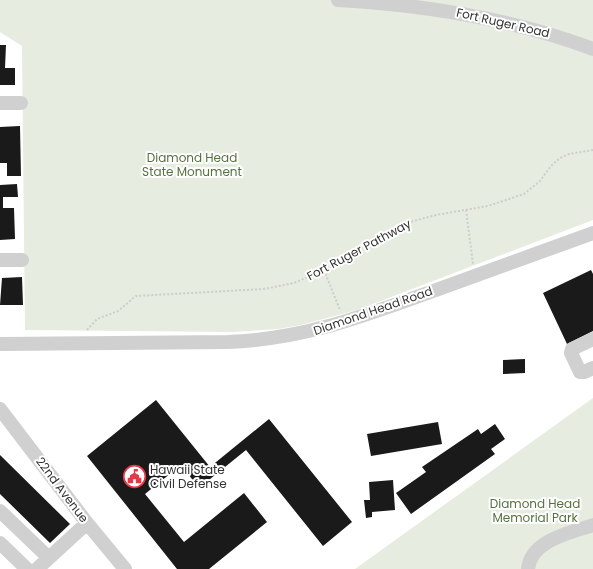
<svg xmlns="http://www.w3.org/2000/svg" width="593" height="569" font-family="Poppins,sans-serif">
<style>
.green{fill:#e6ecdf}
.building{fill:#1a1a1a}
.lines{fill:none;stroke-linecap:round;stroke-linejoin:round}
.path{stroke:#cdcdcd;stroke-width:2;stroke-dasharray:2 2;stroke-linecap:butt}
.minor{stroke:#d0d0d0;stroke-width:14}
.labels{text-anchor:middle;stroke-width:4;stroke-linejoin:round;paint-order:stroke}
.street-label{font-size:12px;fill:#333;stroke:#fff}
.park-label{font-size:12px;fill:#56703f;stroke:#fff}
.poi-label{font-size:12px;fill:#333;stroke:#fff;text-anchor:start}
</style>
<rect width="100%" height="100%" fill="#fff"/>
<path class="green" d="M0 0H593V220L357 310 301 325 278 329 233 332 25 330 22 46 0 32Z
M593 398V569H355Z"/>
<path class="building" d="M0 45H6L5 68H15V85H0Z
M20 126 21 176H7V163H0V127Z
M17 184 18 197H3V208H14L15 239 0 240V185Z
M591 270 593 274V331L567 344 543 293Z
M22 277 23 305H0L2 278Z
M525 359V373L503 374V360Z
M156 400 210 467 269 419 352 522 323 546 246 450 199 488 181 465 145 494 184 542 244 493 267 522 209 569H177L87 456Z
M438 422 442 444 371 456 367 434Z
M495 424 505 439 491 449 495 454 411 514 396 493 426 472 422 467 478 429 481 434Z
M0 455 70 524 50 543 0 494Z
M393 480 395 510 372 512V517L366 518 364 500H370L369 482Z"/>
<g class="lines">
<path class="path" d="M466 210 473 264
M324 270 340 310
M87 330 97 319 118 311 136 296 264 289 294 283 324 270 379 238 410 222 436 215 488 206 524 194 540 181 551 166 560 158 569 154 593 150"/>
<path class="minor" d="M338 0C425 5 511 18 593 49
M0 103H21
M0 260H22
M593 339 572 349 571 353 580 372H584L593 368
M0 344 228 342C306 339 363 316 436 290 488 271 541 252 593 233
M0 409 87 523 125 569
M0 511 49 558
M0 543 27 569
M37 569 87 523
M528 569C531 540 570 533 593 525"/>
</g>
<defs>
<symbol id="civic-ring" viewBox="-11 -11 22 22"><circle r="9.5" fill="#fff" stroke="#e63946" stroke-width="1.5"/><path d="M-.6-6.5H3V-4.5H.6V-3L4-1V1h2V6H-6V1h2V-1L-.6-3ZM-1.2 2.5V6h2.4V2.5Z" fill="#e63946"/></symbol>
</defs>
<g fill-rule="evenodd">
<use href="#civic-ring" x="122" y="464" width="25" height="25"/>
</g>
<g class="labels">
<g class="street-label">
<text transform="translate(503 23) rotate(13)" y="4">Fort Ruger Road</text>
<text transform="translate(359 250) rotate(-28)" y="4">Fort Ruger Pathway</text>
<text transform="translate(373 311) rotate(-19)" y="4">Diamond Head Road</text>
<text transform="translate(62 490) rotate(53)" y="4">22nd Avenue</text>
</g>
<g class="park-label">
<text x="192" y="162">Diamond Head<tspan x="192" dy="14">State Monument</tspan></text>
<text x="535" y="508">Diamond Head<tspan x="535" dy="14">Memorial Park</tspan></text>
</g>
<g class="poi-label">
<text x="150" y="474">Hawaii State<tspan x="150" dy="14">Civil Defense</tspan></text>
</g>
</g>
</svg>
